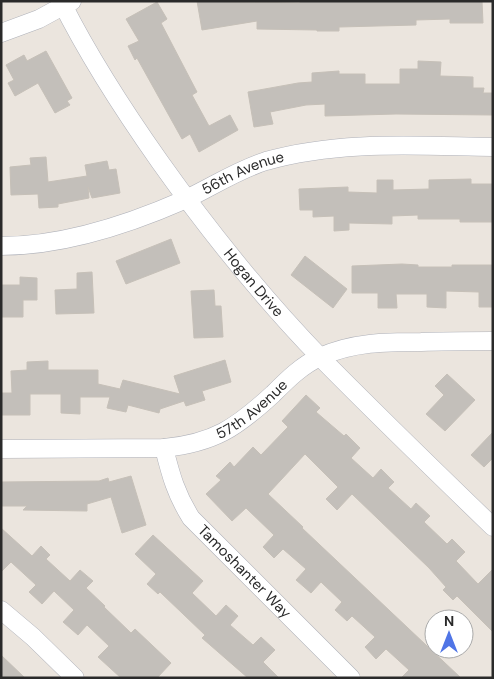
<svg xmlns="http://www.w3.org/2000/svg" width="494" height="679" font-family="'DM Sans',sans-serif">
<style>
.building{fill:#c3bfba;stroke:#c6c0b8}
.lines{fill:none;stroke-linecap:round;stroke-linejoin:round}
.street-casing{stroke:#afb1b9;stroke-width:19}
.street{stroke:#fff;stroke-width:18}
.labels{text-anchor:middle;stroke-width:4.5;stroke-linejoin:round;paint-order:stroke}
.street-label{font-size:15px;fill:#2a2a2a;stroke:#fff}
</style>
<rect width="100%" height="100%" fill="#ebe5de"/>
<path class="building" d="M197 1 300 3V1H482L483 23H450V19L416 20V25L339 27V31H317V30L257 29V21L202 30Z
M157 2 167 19 161 23 197 92 192 95 209 126 230 115 238 130 199 152 190 134 182 139 137 58 135 60 128 46 139 41 126 19Z
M46 51 72 98 67 101 70 105 55 113 38 83 15 96 8 83 14 80 6 65 24 55 27 61Z
M418 61 441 62 440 76 473 77V88H484L483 93H493V115L396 114 325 116V104L306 105 270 112 273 124 254 127 248 92 298 83 312 82V73L339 71V74H365V84H400V69H418Z
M46 157 48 182 87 176 85 165 107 161 109 170 116 169 120 193 92 198 88 187 89 198 58 204V207L39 208 38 194 11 195 10 167 31 165 30 158Z
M471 179V184H493V222H460V219H418V215L392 216V224L349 223V230L334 231V216L313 217V210H300L299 189 348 187V192L377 193V180H393V190L429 189V180Z
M171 239 180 263 126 284 116 261Z
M305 256 347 289 333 308 291 275Z
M402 264 418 265V267H452V265H493V307H479V292L446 291V308L427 307V294H396L397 308H378V293H352V266Z
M92 272 94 313 56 314 55 290 77 289V273Z
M20 277 37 278V300H23V317H1V285H20Z
M214 290 215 306H221L223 337 194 338 191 291Z
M225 360 231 382 202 391 205 400 186 406 184 401 160 409 159 413 128 405 126 412 107 408 110 397H80V414L61 413V394H30V415H1V393H12L11 371 27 370V362L48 361V370H98V384L120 389 123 380 180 394 174 376Z
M447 374 475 400 445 431 426 414 444 395 435 386Z
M306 395 320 408 316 412 344 436 346 434 360 448 351 458 373 478 381 469 394 482 388 488 411 509 416 503 430 516 424 522 447 544 452 539 465 552 456 561 478 584 493 569V632L457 596 453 600 443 590 446 587 429 568 352 494 337 510 326 499 338 487 305 454 268 494 303 527 302 528 461 678H401L409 670 386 649 376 659 365 647 375 637 352 616 347 621 335 610 342 602 321 582 311 593 296 580 306 569 283 549 274 558 263 547 274 535 246 508 232 521 206 494 221 480 216 476 230 462 234 467 253 447 261 455 288 427 282 421Z
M493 432V458L484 467 471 455Z
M131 476 146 525 122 533 111 497 87 504V511L23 510 27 506H1V482L99 481 108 478 109 482Z
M1 528 32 556 41 546 50 555 46 559 70 581 80 570 93 581 86 588 105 606 104 607 131 633 135 629 171 663 157 678H121L98 657 109 646 87 625 78 635 63 622 74 610 54 591 42 604 29 592 36 585 11 562 1 572Z
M153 535 203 581 192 593 216 616 226 605 238 616 230 625 253 645 261 637 275 650 263 662 279 678H248L202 638 205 635 160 592 158 594 147 584 156 574 135 554Z
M1 655 25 678H1Z"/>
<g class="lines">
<defs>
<g id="street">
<path id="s1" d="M61 1C89 57 124 111 160 162 209 231 262 297 320 357 377 415 435 471 493 527"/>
<path d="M1 33 39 19 72 1"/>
<path id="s2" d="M1 246C64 246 127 225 184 200 212 187 237 170 266 161 340 140 417 146 493 147"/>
<path id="s3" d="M164 448C171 476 176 494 191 518L351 678"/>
<path id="s4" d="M1 449 164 448C214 443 236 428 273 394 287 380 302 365 320 357 353 342 386 342 421 342 445 341 469 341 493 341"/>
<path d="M1 610 33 637 75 678"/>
</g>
</defs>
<use href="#street" class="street-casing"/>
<use href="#street" class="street"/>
</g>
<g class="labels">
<g class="street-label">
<text dy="5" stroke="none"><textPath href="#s2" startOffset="255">56th Avenue</textPath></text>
<text dy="5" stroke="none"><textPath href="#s1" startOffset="342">Hogan Drive</textPath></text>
<text dy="5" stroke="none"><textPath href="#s4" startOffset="261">57th Avenue</textPath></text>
<text dy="5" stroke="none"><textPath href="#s3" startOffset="151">Tamoshanter Way</textPath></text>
</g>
</g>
<rect width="494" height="679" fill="none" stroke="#2a2a2a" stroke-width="5"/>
<g transform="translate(449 634)"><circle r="24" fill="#ffffff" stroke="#aaaaaa"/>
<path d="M0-4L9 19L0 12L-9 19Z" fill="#5075e6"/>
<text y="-8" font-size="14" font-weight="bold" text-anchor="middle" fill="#2a2a2a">N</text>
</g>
</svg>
